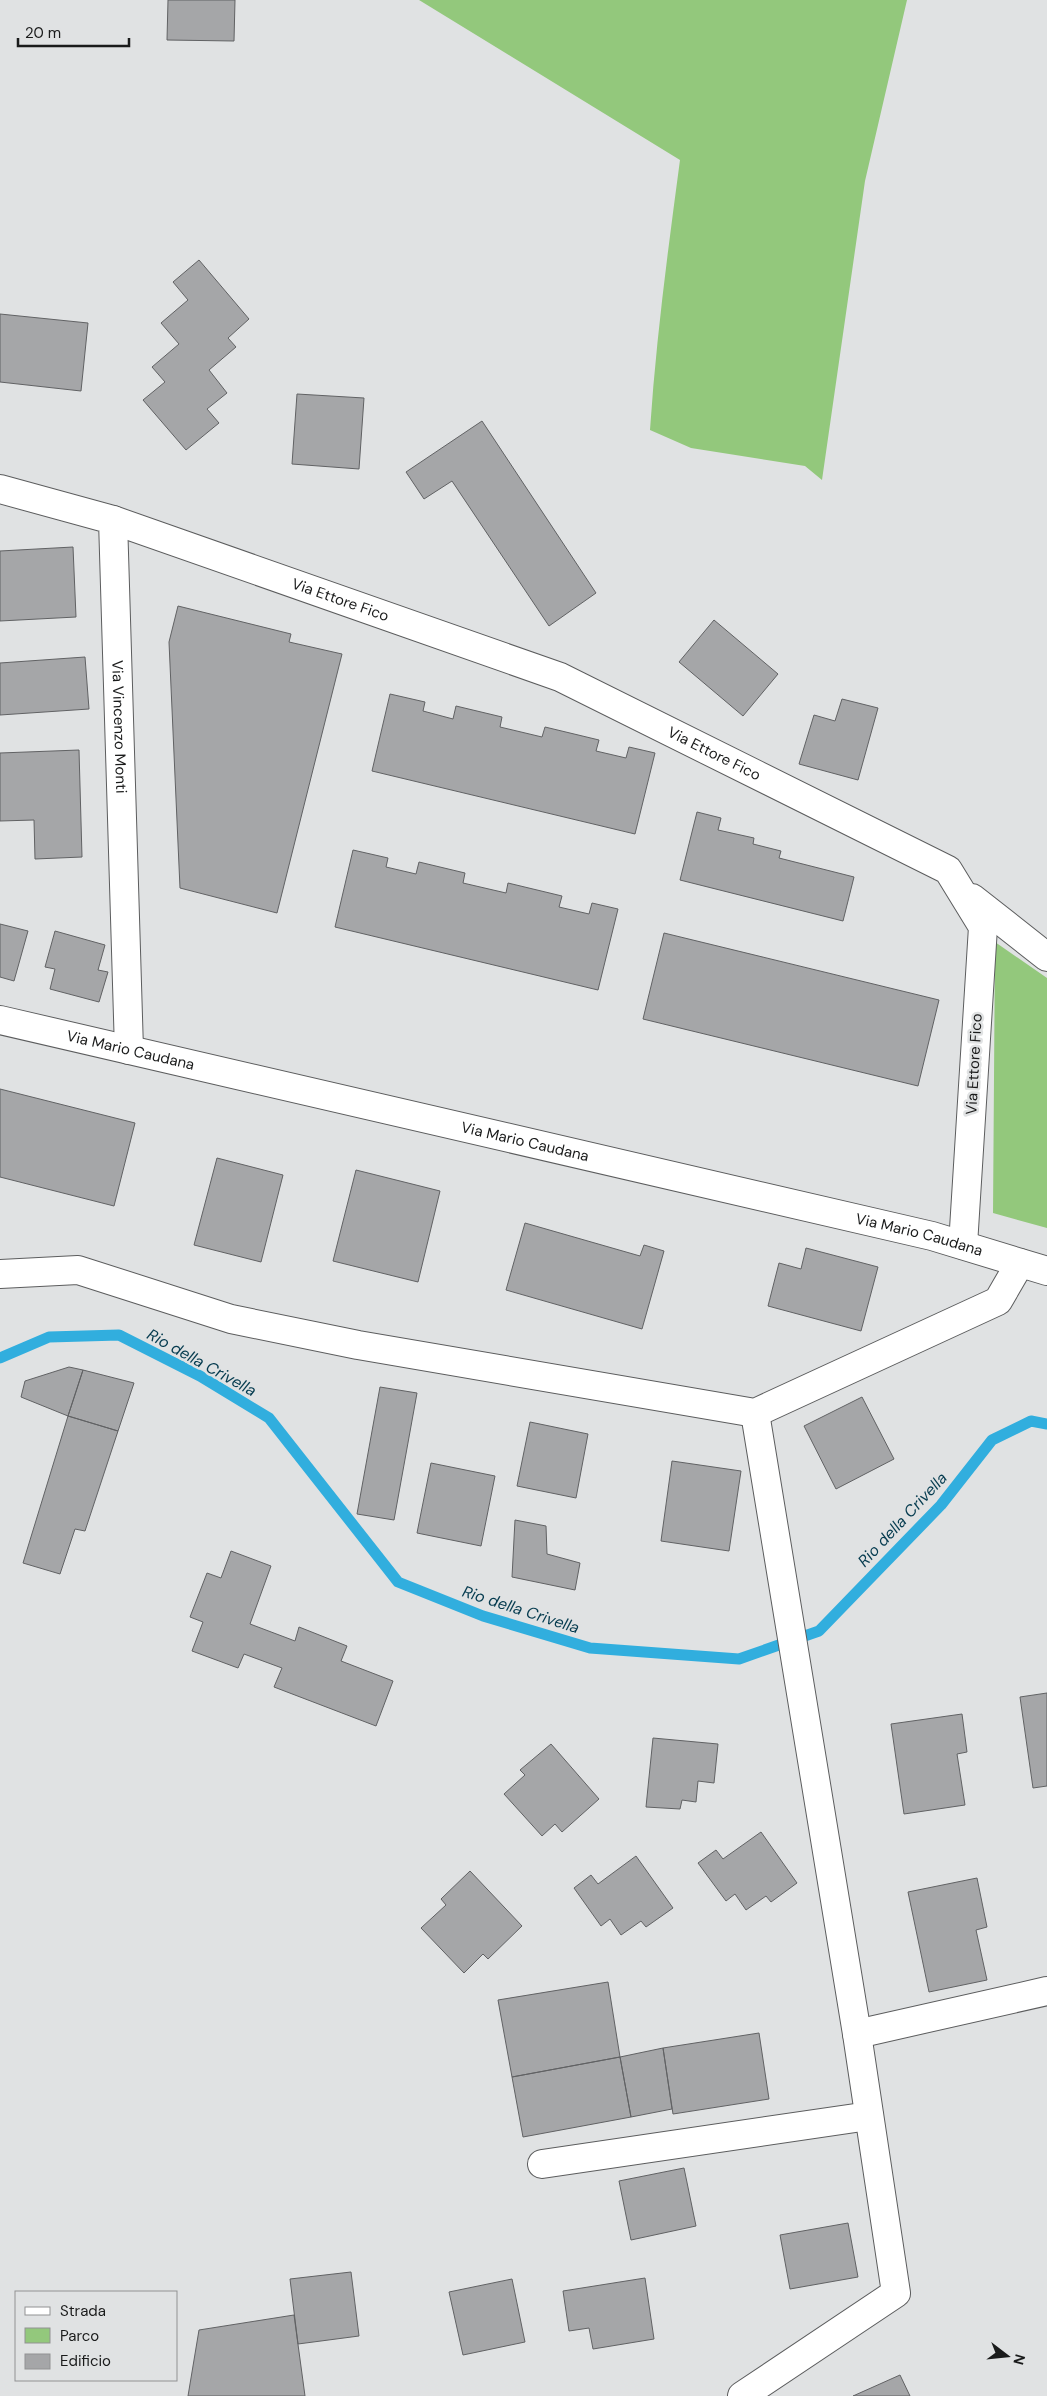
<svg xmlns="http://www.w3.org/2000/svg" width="1047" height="2396" font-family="'DM Sans',sans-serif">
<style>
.green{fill:#93c87c}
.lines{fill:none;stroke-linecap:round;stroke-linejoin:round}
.stream{stroke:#31aede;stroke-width:11}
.building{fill:#a5a6a8;stroke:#616264}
.minor-casing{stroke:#5c5d5e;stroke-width:30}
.secondary-casing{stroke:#5c5d5e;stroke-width:30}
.minor{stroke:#fff;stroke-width:28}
.secondary{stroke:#fff;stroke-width:28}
.labels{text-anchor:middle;stroke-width:5;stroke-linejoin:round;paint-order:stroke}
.street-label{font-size:15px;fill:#1a1b1b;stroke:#e0e2e3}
.water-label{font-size:16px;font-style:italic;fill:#053b4f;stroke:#e0e2e3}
</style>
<rect width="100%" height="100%" fill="#e0e2e3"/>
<path class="green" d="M419 0H907L865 181 822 480 805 466 691 448 650 430C656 339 668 250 680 160Z
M995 942 1047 978V1228L993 1213Z"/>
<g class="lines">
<path class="stream" d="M0 1358 49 1337 119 1335 200 1376 269 1418 398 1582 483 1616 590 1648 739 1659 819 1631 941 1505 992 1440 1031 1421 1047 1424"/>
</g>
<path class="building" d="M168 0H235L234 41 167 40Z
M199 260 249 319 228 338 236 347 209 370 227 393 207 409 219 423 186 450 143 400 165 382 152 367 179 344 161 323 188 300 173 282Z
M0 314 88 323 81 391 0 382Z
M297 394 364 398 359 469 292 464Z
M482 421 596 593 549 626 452 481 424 499 406 472Z
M73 547 76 617 0 621V551Z
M178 606 291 634 289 642 342 654 277 913 180 888 169 642Z
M714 620 778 674 743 716 679 662Z
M85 657 89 709 0 715V663Z
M390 694 425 702 423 711 453 719 456 706 502 717 500 727 542 737 545 727 599 740 596 751 626 758 629 747 655 753 635 834 372 771Z
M842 699 878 708 858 780 799 764 814 715 835 721Z
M79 750 82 857 35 859 34 820 0 821V753Z
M697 812 721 818 718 830 754 838 753 844 781 851 779 858 854 877 843 921 680 880Z
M353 850 388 858 386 867 416 874 419 862 465 873 463 883 506 893 508 883 562 896 559 907 589 914 592 903 618 909 598 990 335 927Z
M0 924 28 931 14 981 0 977Z
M55 931 105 945 98 970 108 972 99 1002 50 989 55 969 45 967Z
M664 933 939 1000 918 1086 643 1019Z
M0 1089 135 1123 114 1206 0 1177Z
M217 1158 283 1175 261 1262 194 1245Z
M356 1170 440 1191 418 1282 333 1261Z
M525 1223 640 1256 644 1245 664 1251 642 1329 506 1290Z
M806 1248 878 1267 861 1331 768 1306 779 1263 801 1269Z
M69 1367 83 1370 68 1416 21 1397 25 1381Z
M83 1370 134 1383 118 1431 68 1416Z
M380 1387 417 1393 394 1520 357 1514Z
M862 1397 894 1459 836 1489 804 1426Z
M68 1416 118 1431 85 1531 75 1529 60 1574 23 1563Z
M530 1422 588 1434 576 1498 517 1486Z
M672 1461 741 1471 729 1551 661 1541Z
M431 1463 495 1476 481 1546 417 1533Z
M515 1520 546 1526 547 1554 580 1563 575 1590 512 1577Z
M231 1551 271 1566 250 1624 295 1641 299 1627 347 1646 341 1661 393 1681 376 1726 274 1687 282 1668 244 1654 238 1668 192 1651 203 1622 190 1617 207 1573 221 1578Z
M1047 1693V1786L1033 1788 1020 1697Z
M962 1714 967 1752 957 1754 965 1805 904 1814 891 1724Z
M653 1738 718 1744 714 1783 698 1781 696 1802 682 1800 680 1809 646 1807Z
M551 1744 599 1799 562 1832 555 1824 542 1836 504 1794 525 1775 520 1770Z
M761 1832 797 1883 771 1902 766 1896 746 1910 735 1894 726 1901 698 1863 716 1850 723 1859Z
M636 1856 673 1908 646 1927 641 1921 621 1935 610 1919 601 1926 574 1888 591 1875 598 1884Z
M470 1871 522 1926 488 1959 483 1954 464 1973 421 1928 446 1905 441 1899Z
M977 1878 987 1927 976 1930 987 1980 929 1992 908 1892Z
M608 1982 620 2057 512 2077 498 2000Z
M759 2033 769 2099 673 2114 663 2048Z
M663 2048 672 2109 631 2117 620 2057Z
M620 2057 631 2117 523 2137 512 2077Z
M684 2168 696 2226 631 2240 619 2181Z
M848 2223 858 2277 790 2289 780 2235Z
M351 2272 359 2336 298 2344 290 2279Z
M645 2278 654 2339 593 2349 589 2328 569 2331 563 2291Z
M512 2279 525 2342 463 2355 449 2292Z
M294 2315 305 2396H188L199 2330Z
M900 2375 910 2396H853Z"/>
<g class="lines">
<defs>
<g id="minor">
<path id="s1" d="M0 489 113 520 129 1050"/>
<path id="s2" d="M113 520 560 677 948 870 983 927 963 1245"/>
<path d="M972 898 1047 957"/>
<path d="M0 1274 78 1270 231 1319 358 1345 755 1413 998 1301 1020 1263"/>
<path d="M857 2034 1047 1991"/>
<path d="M542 2164 869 2116"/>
<path d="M742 2396 896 2293 857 2034 755 1413"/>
</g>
<g id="secondary">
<path id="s3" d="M0 1020 932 1236 1047 1271"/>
</g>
</defs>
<use href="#minor" class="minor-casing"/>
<use href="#secondary" class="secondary-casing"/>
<use href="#minor" class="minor"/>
<use href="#secondary" class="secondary"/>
</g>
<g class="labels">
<g class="street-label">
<text dy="5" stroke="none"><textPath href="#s2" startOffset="241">Via Ettore Fico</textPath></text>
<text dy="5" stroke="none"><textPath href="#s1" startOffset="324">Via Vincenzo Monti</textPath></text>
<text dy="5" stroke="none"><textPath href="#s2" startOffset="646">Via Ettore Fico</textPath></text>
<text dy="5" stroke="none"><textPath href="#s3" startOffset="134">Via Mario Caudana</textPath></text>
<text transform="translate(974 1064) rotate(-87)" y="5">Via Ettore Fico</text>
<text dy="5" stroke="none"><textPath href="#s3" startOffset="539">Via Mario Caudana</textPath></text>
<text dy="5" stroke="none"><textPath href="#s3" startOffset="944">Via Mario Caudana</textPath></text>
</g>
<g class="water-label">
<text transform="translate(202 1362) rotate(29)" y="6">Rio della Crivella</text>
<text transform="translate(902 1519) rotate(-47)" y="6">Rio della Crivella</text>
<text transform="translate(521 1609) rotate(18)" y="6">Rio della Crivella</text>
</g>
</g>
<rect x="15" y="2291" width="162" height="90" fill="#e0e2e3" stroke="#919293"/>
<rect x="25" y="2307" width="25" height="8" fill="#ffffff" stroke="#919293"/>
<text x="60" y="2316" font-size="15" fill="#1a1b1b">Strada</text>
<rect x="25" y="2328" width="25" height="15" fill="#93c87c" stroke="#919293"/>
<text x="60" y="2341" font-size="15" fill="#1a1b1b">Parco</text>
<rect x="25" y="2354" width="25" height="15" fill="#a5a6a8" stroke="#919293"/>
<text x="60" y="2366" font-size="15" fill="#1a1b1b">Edificio</text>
<g transform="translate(1007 2356) rotate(106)" stroke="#e0e2e3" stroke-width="4" paint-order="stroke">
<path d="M0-4L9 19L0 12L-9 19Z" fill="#1a1b1b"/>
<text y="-8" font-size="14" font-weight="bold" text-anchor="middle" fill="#1a1b1b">N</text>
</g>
<path d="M18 38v8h111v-8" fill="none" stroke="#1a1b1b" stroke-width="2.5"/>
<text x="25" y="38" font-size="15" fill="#1a1b1b" stroke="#e0e2e3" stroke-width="4" paint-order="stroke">20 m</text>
</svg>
